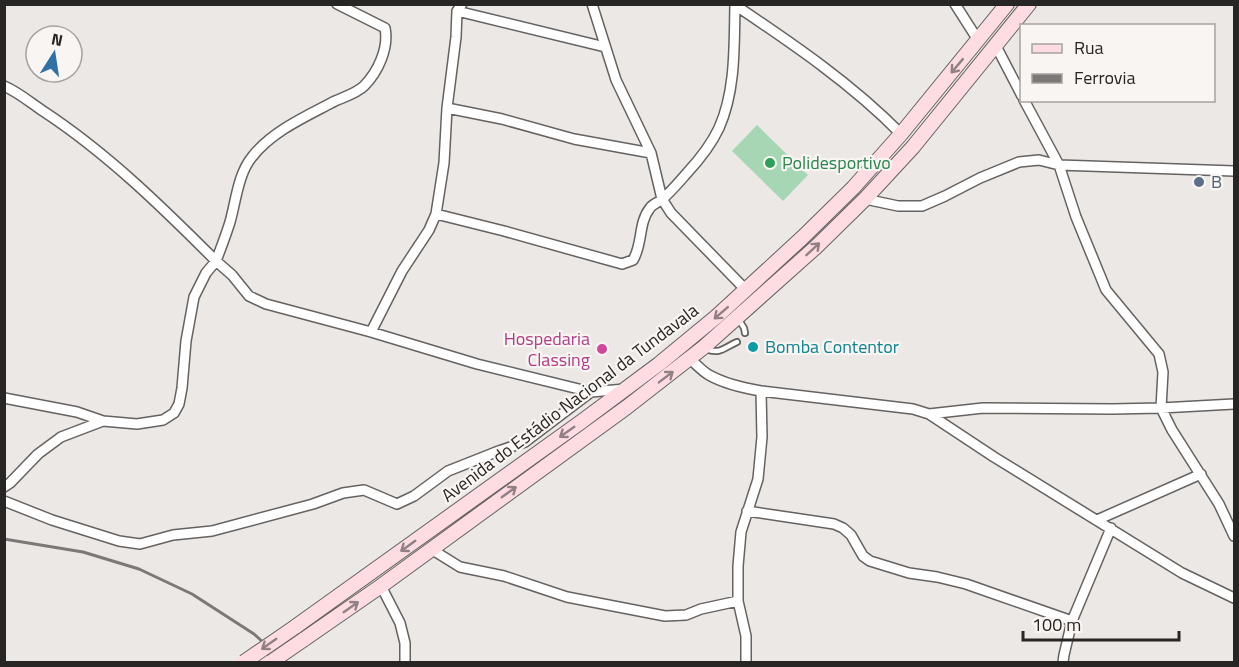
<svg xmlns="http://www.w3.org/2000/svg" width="1239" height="667" font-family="'Titillium Web',sans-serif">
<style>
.park{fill:#a7d6b4}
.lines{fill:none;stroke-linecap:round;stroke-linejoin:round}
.lane-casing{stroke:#656260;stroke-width:8}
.street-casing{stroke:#656260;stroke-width:12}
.secondary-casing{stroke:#656260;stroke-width:16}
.lane{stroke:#fff;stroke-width:4.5}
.street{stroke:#fff;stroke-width:9}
.secondary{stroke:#fedce2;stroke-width:14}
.rail{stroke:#7b7877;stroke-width:3}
.secondary-bridge-casing{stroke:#656260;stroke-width:16;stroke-linecap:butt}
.secondary-bridge{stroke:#fedce2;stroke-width:14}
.oneway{stroke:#928184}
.leisure-dot{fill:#2e9e5b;stroke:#f9f5f3;stroke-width:2}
.service-dot{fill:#5c6f8a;stroke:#f9f5f3;stroke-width:2}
.culture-dot{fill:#0f9aa8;stroke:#f9f5f3;stroke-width:2}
.hotel-dot{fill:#d1479c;stroke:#f9f5f3;stroke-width:2}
.labels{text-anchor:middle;stroke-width:4.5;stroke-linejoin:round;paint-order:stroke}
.leisure-label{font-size:18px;fill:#27864d;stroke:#f9f5f3;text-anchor:start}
.service-label{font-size:18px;fill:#4e5e75;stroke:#f9f5f3;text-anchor:start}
.hotel-label{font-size:18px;fill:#b23c85;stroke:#f9f5f3;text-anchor:end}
.culture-label{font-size:18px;fill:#0d838f;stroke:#f9f5f3;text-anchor:start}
.street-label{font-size:18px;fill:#272625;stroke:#f9f5f3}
</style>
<rect width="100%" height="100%" fill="#ece8e6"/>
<path class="park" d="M757 125 808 175 783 201 732 151Z"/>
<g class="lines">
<defs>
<path id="lane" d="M739 320 744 328 745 333
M706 349C720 355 725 347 737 342"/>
<path id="street" d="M592 4 616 80 651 153 662 199 671 213 746 290
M955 4 978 40
M735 5C793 44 852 84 901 134
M457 11 605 47
M996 46 1022 96
M4 86C18 92 31 103 43 111 107 153 162 207 216 261 221 248 226 235 230 222 236 201 238 174 252 157 272 131 307 116 335 101 344 97 357 93 364 86 378 72 389 48 385 28L337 4
M1024 100 1059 165 1076 217 1106 290 1159 354 1163 372 1161 408 1172 430 1219 504 1234 536
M447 108 502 119 574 139 651 153
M865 199 898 206H922L945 196 980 178 1019 162 1039 160 1059 165 1234 171
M436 214 504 231 622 264 633 260C643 244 638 223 650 208 652 205 657 203 661 200 670 193 679 182 687 173 699 160 711 145 719 128 736 90 734 45 735 4
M371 332 402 271 429 230 436 214 444 163 447 108 456 37 457 11 462 4
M690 359C696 364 702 371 709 375 725 384 743 388 761 391L913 409 929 414 994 457 1182 573 1234 598
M4 398 77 412 103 421
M929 414 983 408 1112 409 1161 408 1234 404
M4 487 10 483 38 454 61 437 103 421 137 424 163 420 174 413 179 404 182 388 186 341 194 297 206 273 216 261 232 275 249 296 266 304 371 332 477 364 591 392 625 389
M4 501 52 520 119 541 140 544 173 535 212 531 313 504 343 493 364 490 397 504 414 496 448 471 496 452 525 442 591 392
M747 511 834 524 843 528 851 535 863 556 870 561 909 573 937 577 966 584 1072 621
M1097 520 1201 474
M431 549 460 567 504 576 567 597 665 616 686 615 701 609 738 601
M381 586 400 623 405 643V662
M746 662V636L738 601V566L741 532 758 479 762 437 761 391
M1063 662 1064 655 1072 621 1111 528"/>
<path id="secondary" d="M295 627 581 422 659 364 716 317 802 238 853 188 901 134 1007 4
M303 640 381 586 627 407 704 347 816 247 865 199 913 147 1029 4"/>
</defs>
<use href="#lane" class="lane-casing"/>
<use href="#street" class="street-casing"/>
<use href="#secondary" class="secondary-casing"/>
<use href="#lane" class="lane"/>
<use href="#street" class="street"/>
<use href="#secondary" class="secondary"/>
<path class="rail" d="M4 539 83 552 139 569 192 594 254 634 285 662"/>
<defs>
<path id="secondary-bridge" d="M244 662 295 627
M271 662 303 640"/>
</defs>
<use href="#secondary-bridge" class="secondary-bridge-casing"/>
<use href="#secondary-bridge" class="secondary-bridge"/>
</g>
<defs><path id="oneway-shaft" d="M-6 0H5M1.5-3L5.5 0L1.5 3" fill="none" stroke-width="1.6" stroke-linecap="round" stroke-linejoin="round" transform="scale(1.5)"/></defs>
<g class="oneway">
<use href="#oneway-shaft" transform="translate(957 66) rotate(130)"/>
<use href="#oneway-shaft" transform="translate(813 249) rotate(-43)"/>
<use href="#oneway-shaft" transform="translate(721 313) rotate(139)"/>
<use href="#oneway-shaft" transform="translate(666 377) rotate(-37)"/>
<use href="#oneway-shaft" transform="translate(567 432) rotate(145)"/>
<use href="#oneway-shaft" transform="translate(509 492) rotate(-36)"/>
<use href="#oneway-shaft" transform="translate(408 546) rotate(144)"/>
<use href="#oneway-shaft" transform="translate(351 607) rotate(-35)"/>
<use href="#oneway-shaft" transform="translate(269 644) rotate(145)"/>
</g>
<circle class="leisure-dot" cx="770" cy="163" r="6"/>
<circle class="service-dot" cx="1199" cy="182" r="6"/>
<circle class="culture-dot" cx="753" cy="347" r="6"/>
<circle class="hotel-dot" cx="602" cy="349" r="6"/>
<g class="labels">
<g class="leisure-label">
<text x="782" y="169">Polidesportivo</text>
</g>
<g class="service-label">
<text x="1211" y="188">B</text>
</g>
<g class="hotel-label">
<text x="590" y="345">Hospedaria<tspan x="590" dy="21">Classing</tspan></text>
</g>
<g class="culture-label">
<text x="765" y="353">Bomba Contentor</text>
</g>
<g class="street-label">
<text transform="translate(570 403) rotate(-37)" y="6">Avenida do Estádio Nacional da Tundavala</text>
</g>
</g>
<rect width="1239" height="667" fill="none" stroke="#272625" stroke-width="12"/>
<rect x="1020" y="24" width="195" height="78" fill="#f9f5f3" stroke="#a5a2a1" stroke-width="1.5"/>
<rect x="1032" y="44" width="30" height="9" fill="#fedce2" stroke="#a5a2a1" stroke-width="1.5"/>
<text x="1074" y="54" font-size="18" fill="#272625">Rua</text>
<rect x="1032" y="74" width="30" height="9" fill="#7b7877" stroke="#a5a2a1" stroke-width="1.5"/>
<text x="1074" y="84" font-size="18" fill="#272625">Ferrovia</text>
<g transform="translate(54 54) rotate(12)"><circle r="28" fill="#f9f5f3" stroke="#a5a2a1" stroke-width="1.5"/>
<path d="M0-4.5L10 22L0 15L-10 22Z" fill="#2f70a7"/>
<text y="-9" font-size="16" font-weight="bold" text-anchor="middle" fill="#272625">N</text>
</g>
<path d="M1023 631v9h156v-9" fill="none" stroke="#272625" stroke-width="3"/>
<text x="1032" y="631" font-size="18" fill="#272625" stroke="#f9f5f3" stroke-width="4.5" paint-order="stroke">100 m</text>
</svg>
